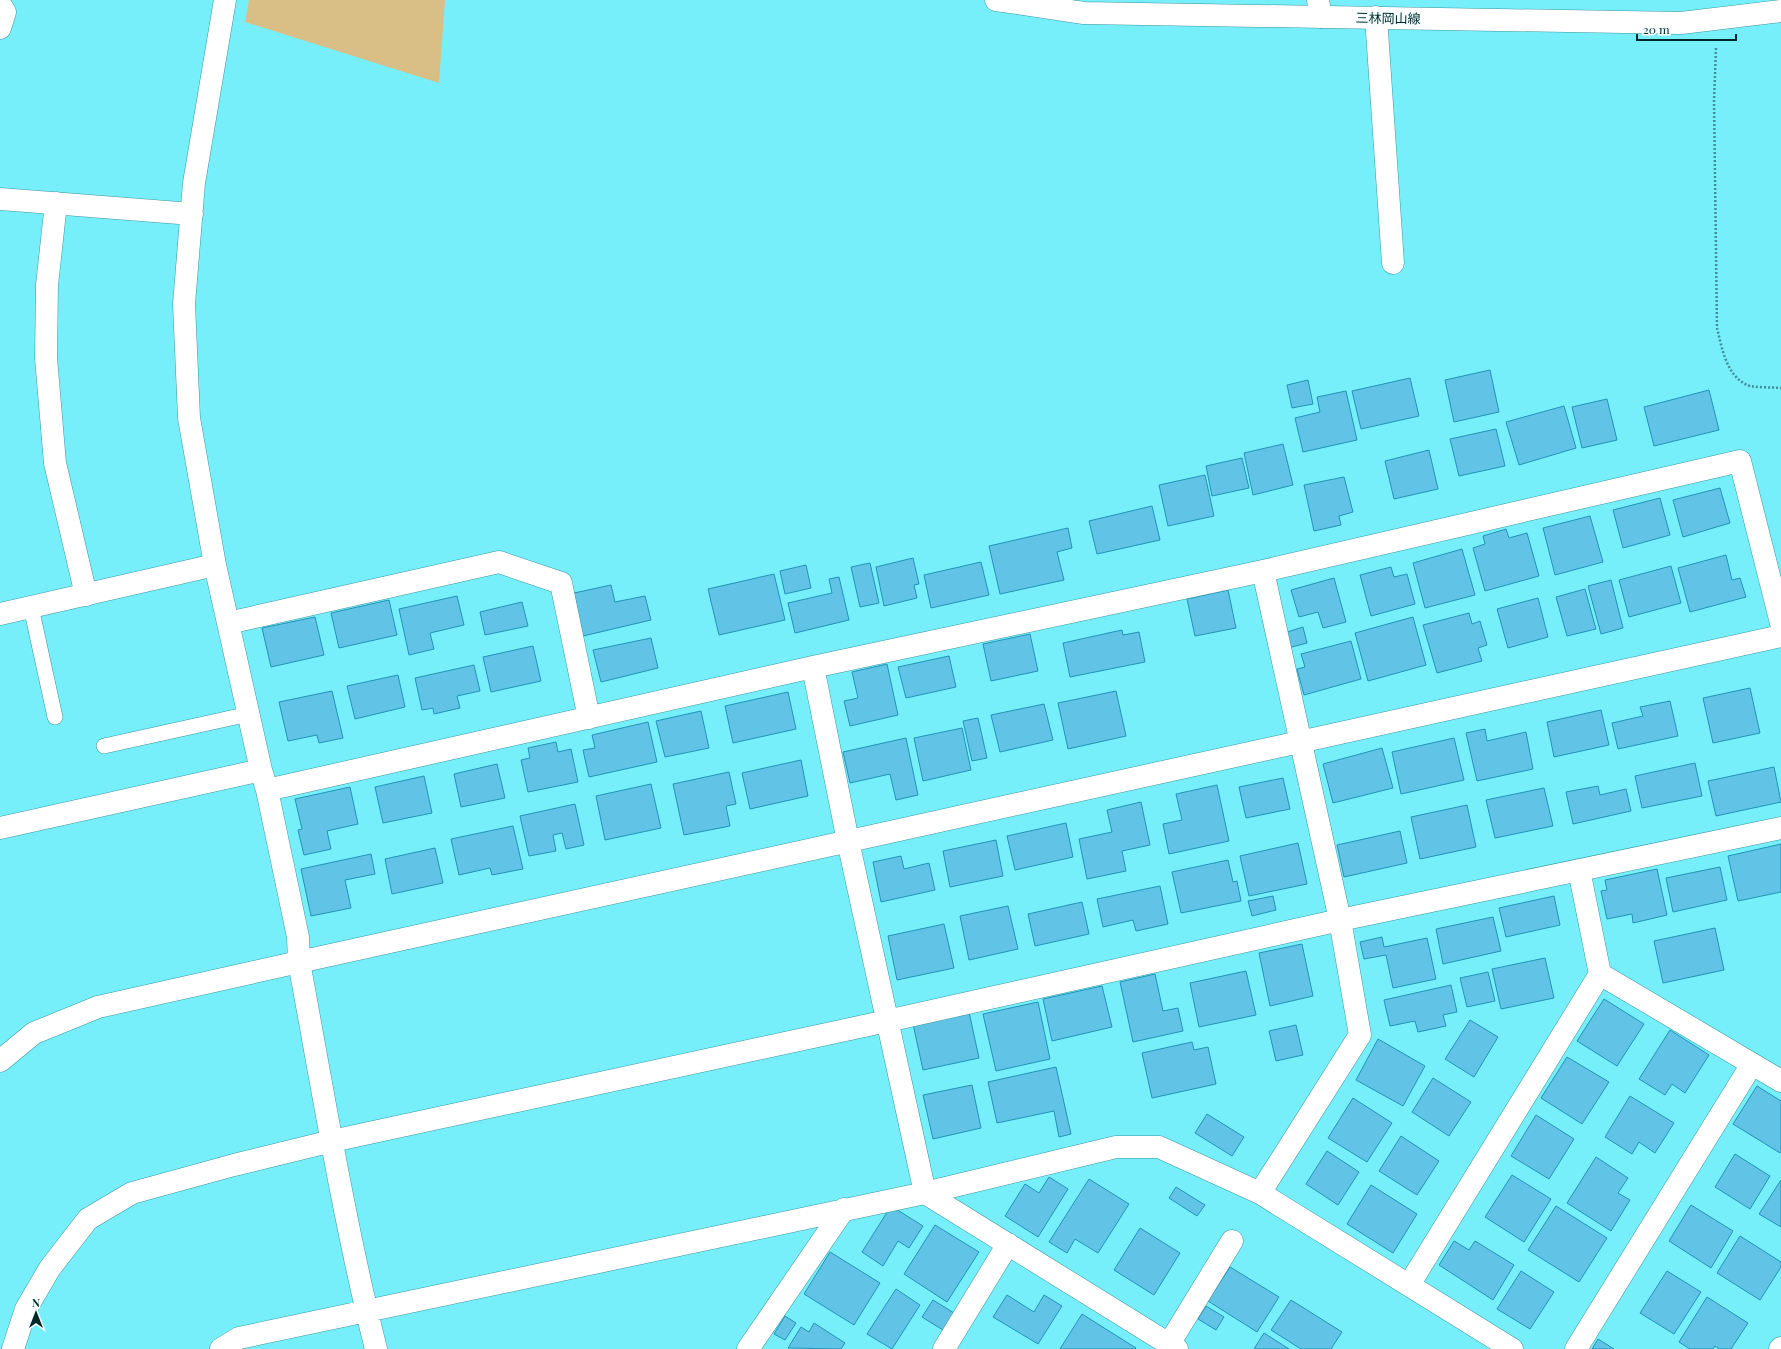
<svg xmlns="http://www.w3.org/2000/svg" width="1781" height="1349" font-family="'Playfair Display','Noto Sans JP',serif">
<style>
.green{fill:#d9be86}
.building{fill:#61c4e7;stroke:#2093b7}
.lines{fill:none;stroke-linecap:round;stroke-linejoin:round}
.service-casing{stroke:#3996a0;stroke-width:16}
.minor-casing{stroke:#3996a0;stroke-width:23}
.secondary-casing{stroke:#3996a0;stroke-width:23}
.path{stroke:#3e8f97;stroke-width:2.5;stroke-dasharray:2 2;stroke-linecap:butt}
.service{stroke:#fff;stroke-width:15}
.minor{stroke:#fff;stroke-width:22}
.secondary{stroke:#fff;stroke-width:22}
.labels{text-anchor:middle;stroke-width:3;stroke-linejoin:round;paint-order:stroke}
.street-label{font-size:13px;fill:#00282c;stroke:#f3fdfe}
</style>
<rect width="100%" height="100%" fill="#77effb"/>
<path class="green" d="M249 0H445L439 83 245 22Z"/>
<path class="building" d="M1490 370 1499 412 1454 422 1445 380Z
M1410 378 1419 416 1361 429 1352 391Z
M1308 380 1313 404 1292 408 1287 385Z
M1709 390 1719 430 1654 446 1644 407Z
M1346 391 1357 440 1303 452 1295 418 1320 412 1317 397Z
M1607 399 1617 440 1582 448 1572 407Z
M1564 406 1576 448 1519 465 1506 422Z
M1496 429 1505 466 1459 476 1450 439Z
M1283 444 1293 485 1253 495 1244 453Z
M1429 450 1438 489 1394 499 1385 461Z
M1242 458 1249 488 1212 496 1206 466Z
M1205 475 1214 516 1168 526 1159 485Z
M1344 477 1353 512 1339 516 1341 525 1314 531 1304 485Z
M1720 488 1730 523 1683 537 1673 500Z
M1660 498 1670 535 1623 548 1613 510Z
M1152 506 1160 540 1097 554 1089 521Z
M1590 516 1603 562 1555 575 1543 528Z
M1068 528 1072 548 1057 552 1064 580 1000 594 989 546Z
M1506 529 1509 538 1527 533 1539 576 1485 591 1473 548 1485 544 1483 536Z
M1462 549 1475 595 1425 608 1413 563Z
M1726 555 1732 580 1740 578 1746 597 1690 612 1678 568Z
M913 558 919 584 914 585 917 598 884 606 876 567Z
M981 562 989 595 931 608 924 575Z
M870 563 879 603 860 607 851 567Z
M806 565 811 588 785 594 780 571Z
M1671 566 1681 603 1629 617 1619 580Z
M1391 567 1394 577 1407 574 1415 604 1371 616 1360 575Z
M774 574 785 620 719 635 708 589Z
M839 577 849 620 795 633 788 603 832 593 829 579Z
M1334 578 1346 622 1323 628 1318 612 1299 617 1291 590Z
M1611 580 1623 628 1601 634 1588 586Z
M611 585 615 602 645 596 651 620 583 636 574 593Z
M1585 589 1596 629 1567 636 1556 597Z
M1228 590 1236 628 1195 636 1187 599Z
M457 596 464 625 430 633 434 649 409 655 399 609Z
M1538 598 1548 637 1508 648 1497 609Z
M389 600 397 635 339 648 331 613Z
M522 602 528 626 485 635 480 612Z
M1469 613 1472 624 1480 621 1487 645 1478 648 1482 661 1437 673 1423 625Z
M315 617 324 655 271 667 262 628Z
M1413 617 1426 665 1368 681 1355 633Z
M1303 627 1307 643 1288 648 1284 633Z
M1122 630 1123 635 1139 632 1145 662 1070 677 1063 643Z
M1030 634 1038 671 991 681 983 644Z
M651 638 658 668 601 682 593 650Z
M1351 641 1361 679 1304 695 1297 669 1305 667 1301 654Z
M533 646 541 681 491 692 483 657Z
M949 656 956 687 906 698 898 667Z
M887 664 898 715 850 726 844 701 858 698 852 672Z
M474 665 480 691 457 696 460 708 434 714 433 708 422 710 415 678Z
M398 675 405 707 355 719 347 686Z
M1750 688 1760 733 1713 743 1703 698Z
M332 691 343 738 319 743 317 735 288 741 279 702Z
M1116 691 1126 736 1068 749 1058 703Z
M788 692 796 729 733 743 725 706Z
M1670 701 1678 736 1618 749 1612 723 1643 716 1640 707Z
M1044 704 1053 740 1000 752 991 715Z
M1601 710 1609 745 1554 757 1547 722Z
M701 711 709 748 665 757 656 721Z
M978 718 987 758 972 761 963 721Z
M648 722 657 762 589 777 583 750 595 748 592 735Z
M962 728 971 770 923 781 914 738Z
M1485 729 1487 741 1526 732 1533 769 1477 781 1466 733Z
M906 738 918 795 896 800 890 774 850 783 843 752Z
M1454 738 1464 780 1401 794 1392 752Z
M556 742 558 752 571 749 578 782 528 792 521 760 530 758 528 748Z
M1382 748 1393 788 1333 803 1323 764Z
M801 760 808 796 750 809 742 773Z
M1695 763 1702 796 1642 808 1635 776Z
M497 764 505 798 461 807 454 774Z
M1774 767 1781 802 1716 816 1708 781Z
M729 772 736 804 726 806 730 826 684 835 673 784Z
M424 776 432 813 383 823 375 787Z
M1283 778 1290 809 1246 818 1239 787Z
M651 784 661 828 605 840 596 796Z
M1217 785 1229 841 1169 854 1163 824 1182 820 1176 794Z
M1598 786 1600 795 1626 789 1631 811 1573 824 1566 792Z
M350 787 358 824 327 831 331 849 304 855 298 830 302 829 295 799Z
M1544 788 1553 826 1495 838 1486 800Z
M1141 802 1150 845 1122 851 1126 871 1087 879 1079 839 1112 832 1107 810Z
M575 804 584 845 566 849 562 833 553 835 556 851 529 856 520 816Z
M1467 805 1476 847 1420 859 1411 817Z
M1066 823 1073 857 1015 870 1007 836Z
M513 826 523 869 492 875 490 868 459 875 451 839Z
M1400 831 1407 863 1344 877 1337 845Z
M996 840 1003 876 950 887 943 851Z
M1298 843 1307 884 1249 896 1240 856Z
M1781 844V892L1738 901 1728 856Z
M435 848 443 883 392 894 385 859Z
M371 854 375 874 345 880 351 908 311 916 301 869Z
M901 856 904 869 929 863 935 890 881 902 873 862Z
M1228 860 1233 882 1237 881 1241 901 1181 913 1172 872Z
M1720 867 1727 900 1673 912 1666 878Z
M1657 869 1667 915 1633 923 1632 914 1607 919 1601 891 1607 890 1605 880Z
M1160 886 1168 924 1136 931 1133 920 1103 927 1097 899Z
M1273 896 1276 910 1252 916 1248 901Z
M1554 896 1560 925 1506 937 1499 908Z
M1082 902 1089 934 1035 946 1028 914Z
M1008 906 1018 949 969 960 960 916Z
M1493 917 1501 951 1443 964 1436 929Z
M944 924 954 968 897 980 888 936Z
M1715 928 1724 970 1663 983 1654 941Z
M1382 937 1384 947 1427 938 1436 979 1393 988 1386 955 1364 959 1360 942Z
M1302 944 1313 996 1270 1006 1259 953Z
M1545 958 1554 998 1501 1009 1492 969Z
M1246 971 1256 1015 1199 1027 1190 983Z
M1488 972 1495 1001 1467 1007 1460 978Z
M1155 974 1163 1011 1178 1008 1183 1031 1133 1042 1120 982Z
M1451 985 1457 1012 1443 1015 1446 1026 1418 1032 1415 1021 1390 1026 1384 1000Z
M1102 986 1112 1027 1052 1041 1043 999Z
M1604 999 1644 1024 1617 1066 1577 1041Z
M1038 1002 1050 1059 996 1071 983 1014Z
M969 1012 979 1058 923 1070 913 1024Z
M1470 1020 1498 1037 1474 1077 1445 1059Z
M1296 1025 1303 1055 1276 1061 1269 1031Z
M1670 1030 1709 1055 1685 1093 1672 1084 1665 1095 1639 1079Z
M1378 1039 1425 1066 1403 1106 1356 1080Z
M1192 1042 1194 1050 1208 1047 1216 1084 1152 1098 1142 1053Z
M1567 1057 1609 1082 1582 1124 1541 1098Z
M1056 1067 1071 1134 1059 1137 1054 1111 997 1123 988 1082Z
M1433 1078 1471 1102 1449 1136 1412 1112Z
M972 1085 981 1128 933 1139 923 1095Z
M1757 1086 1781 1101V1151L1780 1153 1733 1124Z
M1630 1096 1674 1123 1655 1153 1639 1142 1632 1154 1605 1137Z
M1353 1098 1392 1123 1367 1162 1328 1138Z
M1207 1114 1244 1137 1232 1156 1195 1133Z
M1536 1115 1574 1139 1549 1179 1511 1156Z
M1401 1136 1439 1161 1417 1195 1379 1171Z
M1327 1151 1359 1172 1338 1205 1306 1184Z
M1735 1154 1770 1176 1750 1209 1715 1187Z
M1596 1157 1628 1178 1618 1193 1630 1200 1611 1231 1567 1203Z
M1512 1175 1551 1199 1524 1242 1485 1217Z
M1049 1177 1068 1189 1038 1237 1005 1216 1025 1184 1039 1193Z
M1089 1179 1129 1204 1098 1253 1075 1239 1067 1253 1049 1242Z
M1781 1180V1227L1759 1214Z
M1371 1185 1417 1214 1393 1253 1347 1224Z
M1176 1187 1205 1205 1197 1216 1169 1198Z
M1691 1205 1733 1231 1711 1268 1669 1241Z
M891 1206 923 1226 909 1248 898 1241 883 1266 862 1252Z
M1556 1206 1607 1238 1579 1282 1528 1250Z
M935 1225 979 1252 947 1302 904 1274Z
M1140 1228 1180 1253 1154 1295 1114 1270Z
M1740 1236 1781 1262V1267L1760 1300 1717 1273Z
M1454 1241 1469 1250 1475 1241 1514 1265 1493 1300 1439 1265Z
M830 1252 880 1283 854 1325 804 1294Z
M1230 1267 1279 1297 1257 1332 1208 1301Z
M1521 1271 1554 1292 1530 1329 1497 1309Z
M1667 1271 1701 1292 1674 1334 1640 1313Z
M896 1289 920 1305 892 1349 867 1334Z
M1007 1295 1034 1312 1044 1295 1062 1306 1038 1344 993 1317Z
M1707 1297 1748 1323 1731 1349H1719L1715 1346 1713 1349H1690L1679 1342Z
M933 1300 954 1313 943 1330 922 1317Z
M1291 1300 1342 1332 1331 1349H1301L1271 1330Z
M1206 1306 1224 1317 1216 1330 1198 1319Z
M1082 1314 1136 1348 1135 1349H1060Z
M785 1316 796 1323 785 1340 774 1334Z
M814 1323 845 1343 841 1349 788 1348 801 1327 809 1332Z
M1264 1333 1289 1349H1254Z
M1598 1339 1614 1349H1592Z"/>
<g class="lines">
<defs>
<path id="service" d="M31 607 55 717
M104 746 249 714"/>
<path id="minor" d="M225 0 194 183 184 304 189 418 215 565 261 770 267 790 298 937 299 962C323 1091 344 1222 376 1349
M1318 0 1321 17
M0 4 5 12 0 28
M1376 17 1393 263
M0 199 192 214
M56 203 47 285 46 358 55 463 86 595
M0 614 215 565
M228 623 499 562 561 583 589 718
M813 667 848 841 925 1193 1177 1349
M267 790 813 667 1263 571 1740 461 1781 623
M0 828 261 770
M1579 870 1600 974 1781 1081
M0 1061 34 1033 98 1007 299 962 1781 636
M1260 1193 1360 1035 1340 920 1263 571
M1409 1285 1600 974
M13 1349 26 1309 50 1268 88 1219 132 1193 234 1165 332 1141 887 1021 1340 920 1781 828
M221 1349 239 1338 925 1193 1116 1147H1159L1260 1193 1512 1349
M748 1349 844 1209
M944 1349 1008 1244
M1166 1349 1232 1241
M1576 1349 1752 1064
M1780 1349 1781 1348"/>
<path id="secondary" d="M996 0 1084 13 1681 23 1781 11"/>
</defs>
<use href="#service" class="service-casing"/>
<use href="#minor" class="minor-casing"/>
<use href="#secondary" class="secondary-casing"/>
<path class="path" d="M1716 48 1714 101 1717 328C1722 348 1726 375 1747 385 1753 388 1773 387 1781 388"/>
<use href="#service" class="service"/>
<use href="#minor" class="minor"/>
<use href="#secondary" class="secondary"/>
</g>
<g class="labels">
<g class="street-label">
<text transform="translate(1388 18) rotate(1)" y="5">三林岡山線</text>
</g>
</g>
<g transform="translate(36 1313)" stroke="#f3fdfe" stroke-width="3" paint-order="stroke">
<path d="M0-3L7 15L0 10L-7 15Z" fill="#00282c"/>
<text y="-6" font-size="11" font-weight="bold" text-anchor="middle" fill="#00282c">N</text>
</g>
<path d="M1637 34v6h99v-6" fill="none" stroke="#00282c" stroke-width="2"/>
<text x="1643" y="34" font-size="12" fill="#00282c" stroke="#f3fdfe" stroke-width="3" paint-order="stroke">20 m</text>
</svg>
